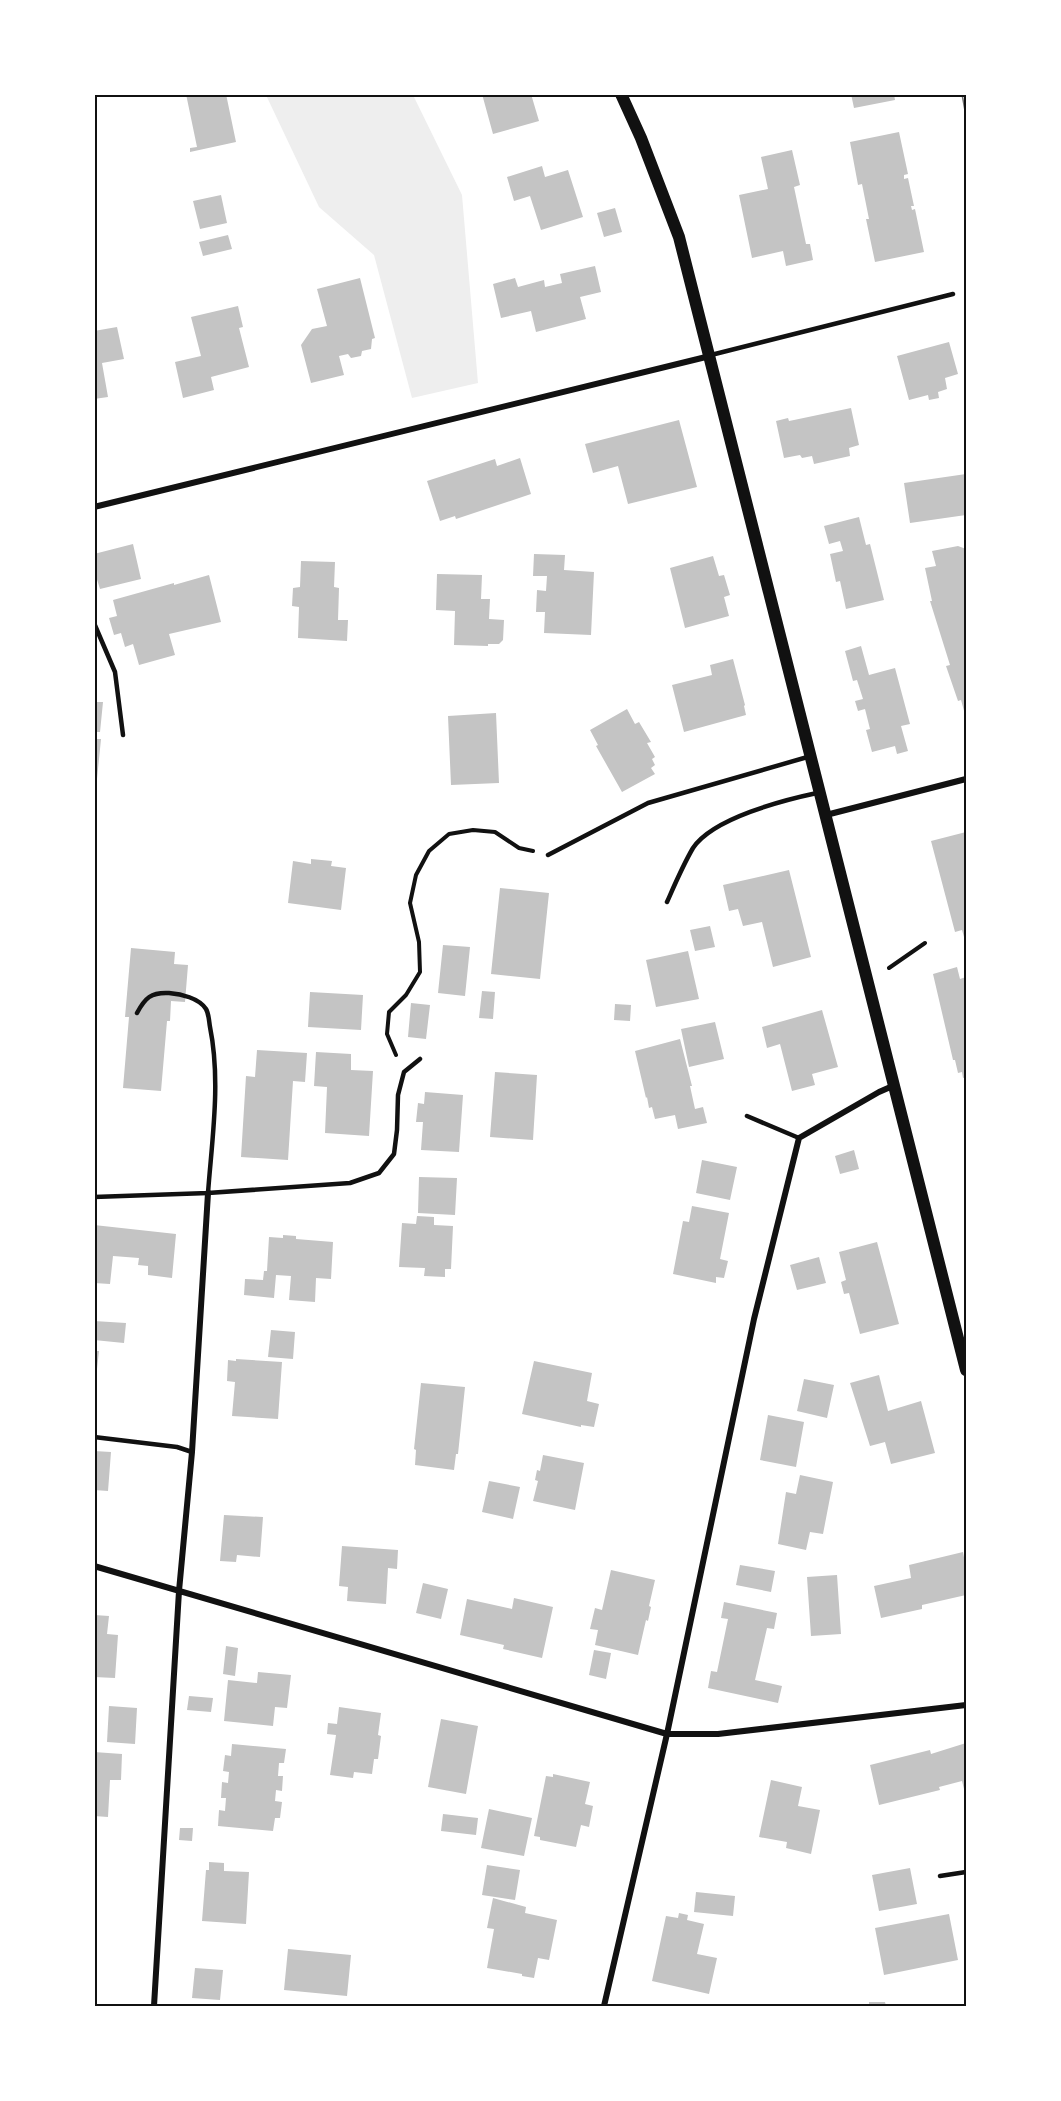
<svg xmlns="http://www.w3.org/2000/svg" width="1061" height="2101" font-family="Mulish,sans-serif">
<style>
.green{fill:#eee}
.building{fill:#c4c4c4}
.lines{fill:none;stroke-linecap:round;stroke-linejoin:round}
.path{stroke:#111;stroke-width:4}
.service{stroke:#111;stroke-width:4.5}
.minor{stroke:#111;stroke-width:6}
.secondary{stroke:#111;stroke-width:12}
.tram{stroke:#707070;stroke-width:1.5}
.neatline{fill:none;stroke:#111;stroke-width:2}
</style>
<rect width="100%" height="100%" fill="#fff"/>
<path class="green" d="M266 95H413L462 195 478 383 412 398 374 255 319 207Z"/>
<path class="building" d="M186 94H226L236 142 190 152V148L197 147Z
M482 94H531L539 121 493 134Z
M851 94H894L895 100 854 108Z
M899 132 908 174 904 175V179L908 178 914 206H911L912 210 915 209 924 252 875 262 866 219H869L862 184 858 185 850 142Z
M792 150 800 185 794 187 806 244H810L813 260 786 266 783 251 752 258 739 195 768 189 761 157Z
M542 166 545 177 568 170 583 217 541 230 530 196 514 201 507 177Z
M221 195 227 223 200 229 193 201Z
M615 208 622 232 604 237 597 213Z
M228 235 232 249 203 256 199 242Z
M595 266 601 292 580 297 586 319 536 332 531 311 501 318 493 284 515 278 518 287 544 280 545 287 562 283 560 274Z
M360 278 375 338 372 339 371 349 362 351 361 356 351 358 348 354 339 356 344 375 311 383 301 345 312 329 327 326 317 289Z
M238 306 243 327 239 328 249 367 211 377 214 390 183 398 175 362 201 356 191 317Z
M117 327 124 359 102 363 108 397 94 399V331Z
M949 342 958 374 945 378 947 389 938 392 939 398 929 400 928 395 909 400 897 356Z
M851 408 859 445 849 448 850 456 814 464 812 456 802 458 800 455 784 458 776 421 788 418 789 421 794 420Z
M679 420 697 487 628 504 618 466 593 473 585 444Z
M520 458 531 494 456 519 455 516 440 521 427 481 495 459 497 466Z
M966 474V515L910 523 904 483Z
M859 517 866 545 870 544 884 600 846 609 840 581 836 582 830 554 843 551 840 541 829 544 824 526Z
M133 544 141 579 100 589 94 570V554Z
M958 546 966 549V718L961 700 958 701 946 666 950 665 930 601H932L925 568 936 566 932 551Z
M534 554 565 555 564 570 594 572 591 635 544 633 545 612H536L537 590 546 591 547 576H533Z
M713 556 719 576 724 575 730 595 724 597 729 616 685 628 670 568Z
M301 561 335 562 334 587 339 588 338 620H348L347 641 298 638 299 607 292 606 293 588 300 587Z
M437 574 482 575 481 599H490L489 619 504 620 503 640 499 644H488V646L454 645 455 611 436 610Z
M209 575 221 622 169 634 175 655 139 665 133 644 125 647 121 633 114 635 109 618 117 616 113 600 174 583V585Z
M861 646 869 675 895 668 910 724 901 726 908 751 897 754 895 746 872 752 866 730 870 729 865 709 858 711 855 701 863 699 857 680 853 681 845 651Z
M733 659 745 705 744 706 746 715 684 732 672 685 712 675 710 665Z
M94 702H103L100 732H97L96 739H101L97 779H94Z
M627 709 635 724 639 722 651 742 647 743 655 757 652 759 655 765 651 768 655 774 622 792 596 746 598 745 590 730Z
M496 713 499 783 451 785 448 716Z
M966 832V944L962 930 955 932 931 841Z
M311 859 332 861 331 866 346 868 341 910 288 903 293 861 311 864Z
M789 870 811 957 773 967 762 922 743 926 738 909 729 911 723 885Z
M500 888 549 893 540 979 491 974Z
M710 926 715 947 695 951 690 930Z
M443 945 470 947 465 996 438 993Z
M131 948 175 952 174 964 188 965 185 1002 171 1001 170 1021H167L161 1091 123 1088 129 1017H125Z
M688 951 699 999 656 1007 646 960Z
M957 967 960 979 966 977V1077L963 1078 962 1072 958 1073 955 1060H953L933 974Z
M482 991 495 992 493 1019 479 1018Z
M310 992 363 995 361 1030 308 1027Z
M411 1003 430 1005 426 1039 408 1037Z
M615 1004 631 1005 630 1021 614 1020Z
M822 1010 838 1067 812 1074 815 1085 792 1091 780 1044 767 1048 762 1027Z
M715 1022 724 1059 689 1067 681 1029Z
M680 1039 692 1086H690L695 1109 703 1107 707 1123 678 1129 675 1115 655 1119 652 1107 649 1108 647 1097 646 1098 635 1051Z
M257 1050 307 1053 305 1082 293 1081 288 1160 241 1157 246 1076 255 1077Z
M316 1052 351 1054V1070L373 1071 369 1136 325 1133 327 1087 314 1086Z
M495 1072 537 1075 533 1140 490 1137Z
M425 1092 463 1095 459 1152 421 1150 423 1122H416L418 1103 424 1104Z
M854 1150 859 1169 840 1174 835 1156Z
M702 1160 737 1167 730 1200 696 1193Z
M419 1177 457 1178 455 1215 418 1213Z
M692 1206 729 1213 720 1259 728 1261 724 1278 716 1277V1283L673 1274 683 1221 689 1222Z
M417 1216 434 1217V1225L453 1226 451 1269H445V1277L424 1276 425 1268 399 1267 402 1223 416 1224Z
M94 1225 176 1234 172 1278 148 1275V1266L138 1265 139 1258 113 1256 110 1284 94 1283Z
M283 1235 296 1236V1239L333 1242 331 1279 316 1278 315 1302 289 1300 291 1276 276 1275 274 1298 244 1295 245 1279 263 1280 264 1271H267L269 1237 283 1238Z
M877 1242 899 1324 860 1334 849 1293 844 1294 841 1282 846 1280 839 1252Z
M819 1257 826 1283 797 1290 790 1265Z
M94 1321 126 1323 124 1343 94 1340Z
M271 1330 295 1332 293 1359 268 1357Z
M94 1351H99L96 1378H94Z
M236 1359 282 1362 278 1419 232 1416 235 1382 227 1381 228 1360 236 1361Z
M534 1361 592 1373 587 1401 599 1404 594 1427 581 1425V1427L522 1414Z
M879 1375 888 1411 921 1401 935 1453 891 1464 885 1442 870 1446 850 1383Z
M804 1379 834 1385 827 1418 797 1411Z
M421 1383 465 1387 458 1454H456L454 1470 415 1465 416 1450 414 1449Z
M768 1415 804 1422 796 1467 760 1460Z
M94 1451 111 1452 108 1491 94 1490Z
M543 1455 584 1463 575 1510 533 1501 538 1481 535 1480 537 1470 540 1471Z
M800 1475 833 1482 823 1534 810 1532 806 1550 778 1544 786 1492 796 1494Z
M489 1481 520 1487 513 1519 482 1512Z
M224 1515 263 1517 260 1557 237 1555 236 1562 220 1561Z
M342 1546 398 1550 397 1569 388 1568 386 1604 347 1601 348 1587 339 1586Z
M963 1552 966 1568V1595L922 1605V1609L881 1618 874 1586 911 1578 909 1565Z
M740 1565 775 1571 771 1592 736 1585Z
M611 1570 655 1580 649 1606 651 1607 648 1621 646 1620 638 1655 595 1645 598 1630 590 1629 595 1608 602 1610Z
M837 1575 841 1634 811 1636 807 1577Z
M423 1583 448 1589 441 1619 416 1613Z
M514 1598 553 1607 542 1658 503 1649 504 1645 460 1635 467 1599 512 1609Z
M724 1602 777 1613 774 1629 767 1628 755 1680 782 1686 778 1703 708 1688 711 1671 717 1672 728 1619 721 1618Z
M94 1615 109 1616 107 1634 118 1635 115 1678 94 1677Z
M226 1646 238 1648 235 1676 223 1674Z
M594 1650 611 1653 606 1679 589 1675Z
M258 1672 291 1675 287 1708 275 1707 273 1726 224 1721 228 1680 257 1683Z
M189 1696 213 1698 211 1712 187 1710Z
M109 1706 137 1708 135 1744 107 1742Z
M339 1707 381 1713 378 1735 381 1736 378 1759H374L372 1774 354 1772 353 1778 330 1775 336 1735 327 1734 328 1723 337 1724Z
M441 1719 478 1726 466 1794 428 1787Z
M966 1743V1792L965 1793 962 1781 939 1787 940 1790 879 1805 870 1765 930 1750 931 1754Z
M232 1744 286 1749 284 1763H279L278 1776H283L282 1791 276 1790 275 1801 282 1802 280 1818H275L273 1831 218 1826 219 1810 225 1811 226 1798H221L222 1782 228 1783 229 1772 223 1771 225 1755 231 1756Z
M94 1752 122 1754 121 1780H110L108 1817 94 1816Z
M553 1774 590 1782 585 1804 593 1806 589 1827 581 1825 576 1847 540 1840V1837L534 1836 546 1776 553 1777Z
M771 1780 802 1787 798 1806 820 1810 811 1854 786 1848 787 1842 759 1837Z
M489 1809 532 1818 524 1856 481 1848Z
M443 1814 478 1818 476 1835 441 1831Z
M180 1828H193L192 1841 179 1840Z
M209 1862 224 1863V1871L249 1872 246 1924 202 1921 206 1870H209Z
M487 1865 520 1870 515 1900 482 1895Z
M910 1868 917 1904 879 1911 872 1875Z
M696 1892 735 1896 733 1916 694 1912Z
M493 1898 526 1907 525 1913 557 1920 549 1960 538 1958 534 1978 522 1976V1974L487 1968 494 1929 487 1928Z
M679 1913 688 1915 687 1920 704 1924 697 1954 717 1958 709 1994 652 1981 666 1916 678 1918Z
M949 1914 958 1960 884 1975 875 1928Z
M288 1949 351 1955 347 1996 284 1990Z
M195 1968 223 1970 220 2000 192 1998Z
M869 2002H885L886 2006H869Z"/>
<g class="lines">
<path class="path" d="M889 968 925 943
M396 1055 387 1034 389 1012 406 995 420 972 419 942 410 903 416 875 429 851 449 834 473 830 495 832 519 848 533 851"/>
<path class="service" d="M711 355 953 294
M94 623 115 672 123 735
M548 855 648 803 811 756
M667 902C675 884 683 865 693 848 713 818 784 800 817 793
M137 1013C145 998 151 992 169 993 181 994 199 998 206 1009 209 1014 209 1022 210 1027 221 1081 212 1139 208 1193
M747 1116 799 1138
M94 1197 208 1193 350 1183 379 1173 394 1154 397 1130 398 1095 404 1072 420 1059
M94 1437 177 1447 192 1452
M940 1876 966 1872"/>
<path class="minor" d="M94 507 710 356
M826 815 966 779
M94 1566 667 1734H718L966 1705
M154 2006 179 1591 192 1452 208 1193
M604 2006 667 1734 754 1319 799 1138 879 1092 895 1085"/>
<path class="secondary" d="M621 94 641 138 679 237 966 1370"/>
<path class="tram" d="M962 94 966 116"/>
</g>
<rect width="1061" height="2101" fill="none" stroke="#ffffff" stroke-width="192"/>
<rect x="96" y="96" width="869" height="1909" class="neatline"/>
</svg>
